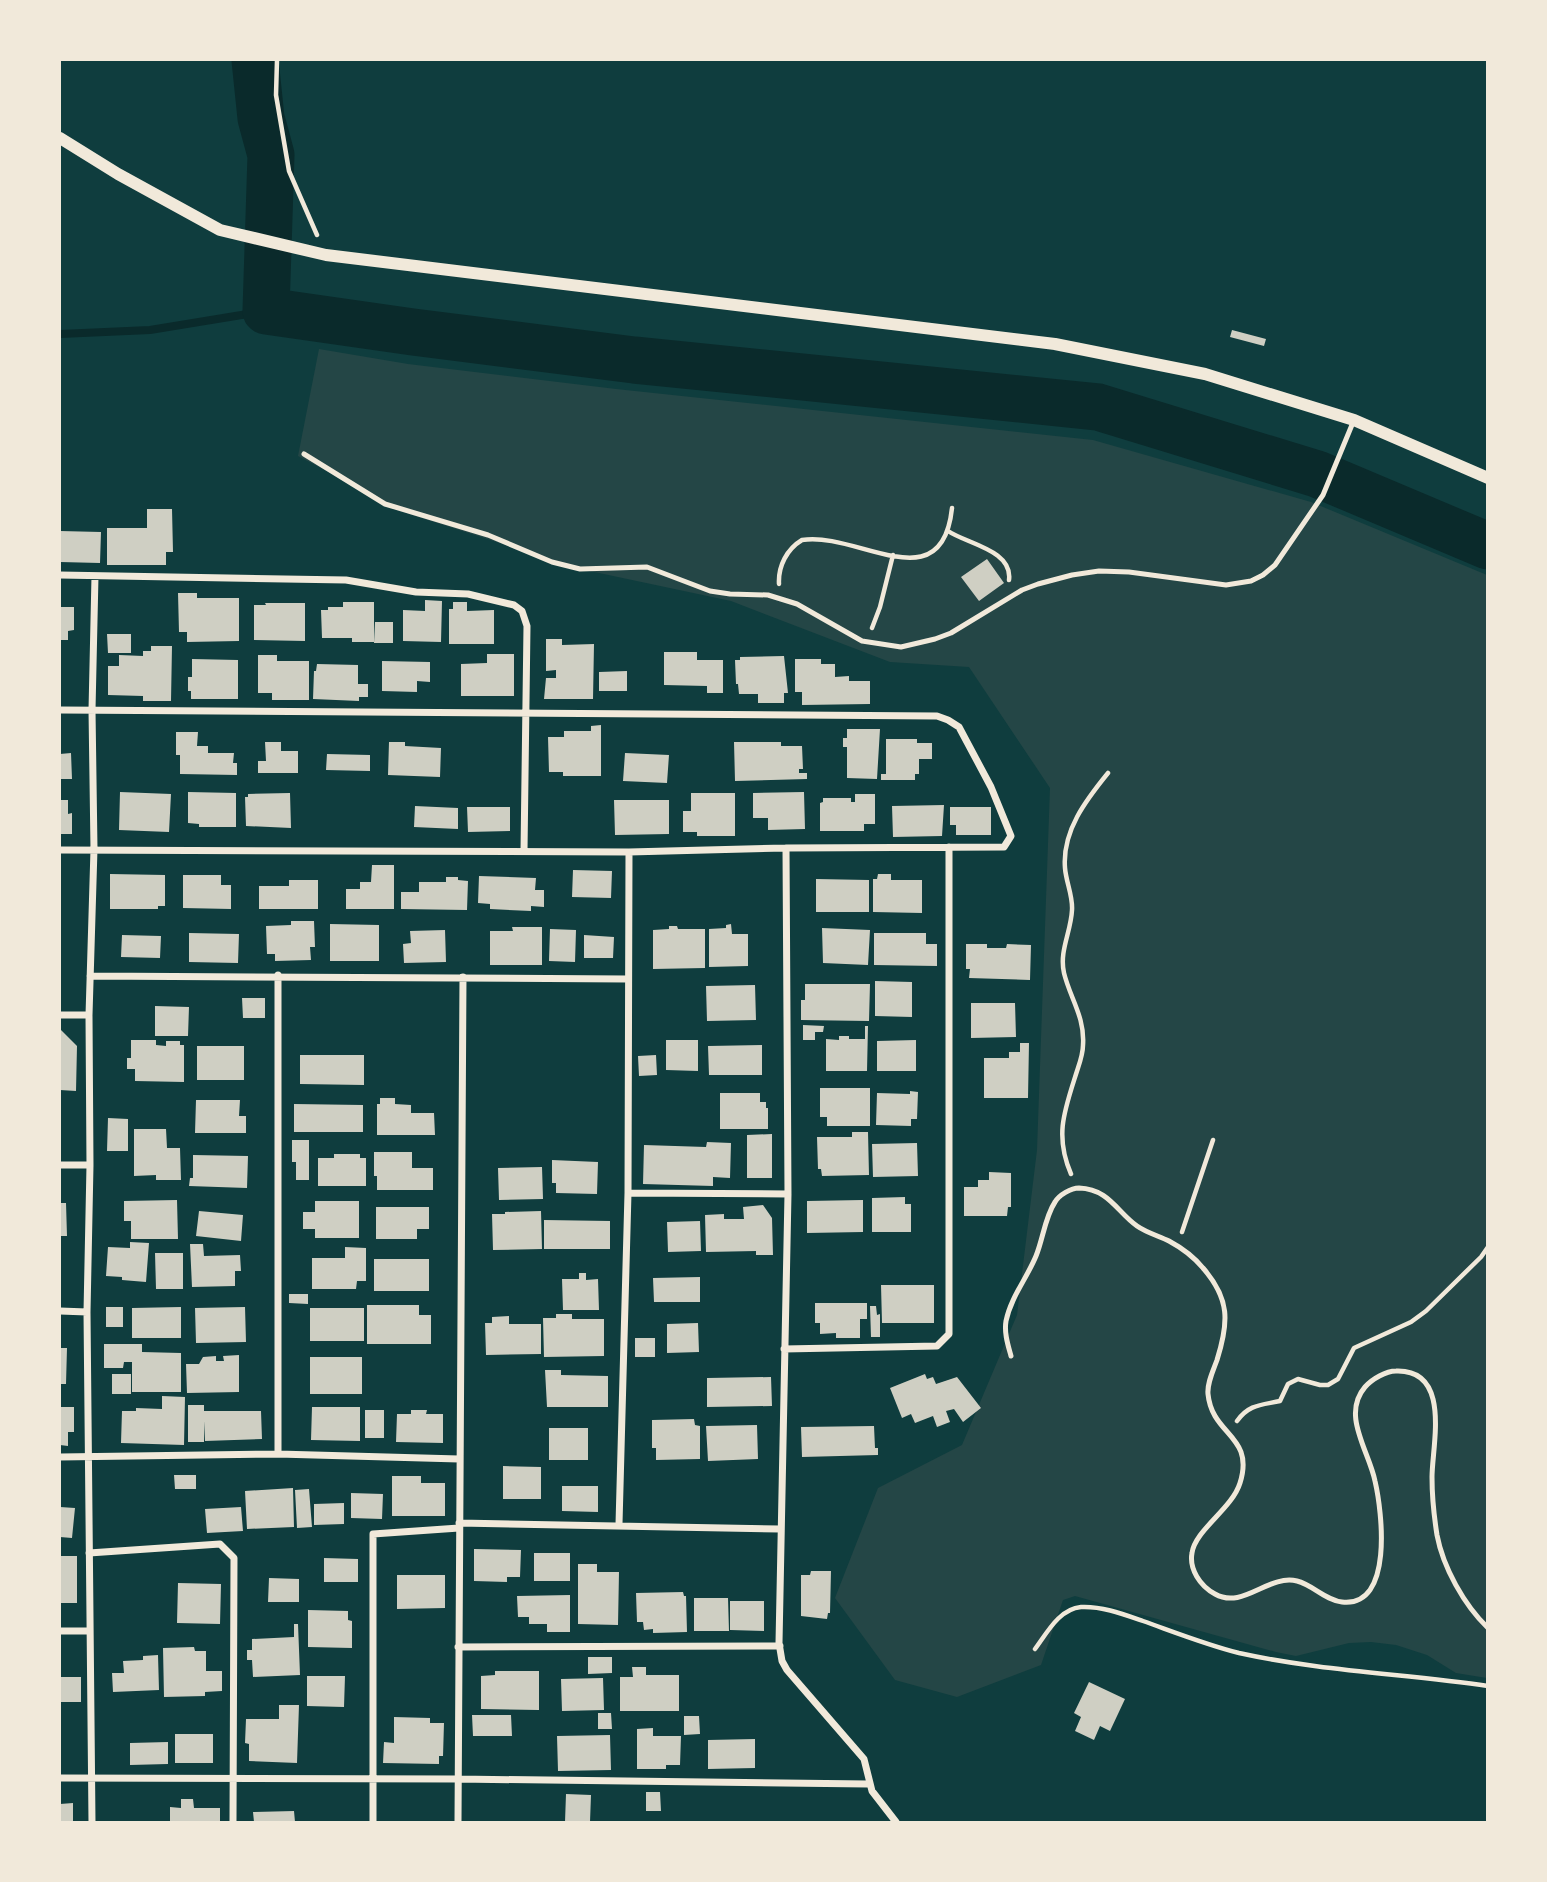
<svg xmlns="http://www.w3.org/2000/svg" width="1547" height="1882" font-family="'Times New Roman',serif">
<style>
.green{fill:#244646}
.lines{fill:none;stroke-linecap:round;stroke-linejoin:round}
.stream{stroke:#0a2a2b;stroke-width:8}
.river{stroke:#0a2a2b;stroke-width:47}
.building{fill:#cfcfc3}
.path{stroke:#f1e9da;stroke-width:4.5}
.service{stroke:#f1e9da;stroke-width:5}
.minor{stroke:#f1e9da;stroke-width:7}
.tertiary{stroke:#f1e9da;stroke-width:12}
</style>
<rect width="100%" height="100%" fill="#0f3d3e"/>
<path class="green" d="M319 349 408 364 616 389 1093 440 1311 502 1487 575V1678L1456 1673 1427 1655 1396 1645 1371 1642 1349 1643 1296 1656 1276 1652 1075 1596 1063 1600 1041 1665 957 1697 895 1680 835 1598 878 1488 962 1445 1017 1315 1037 1150 1050 788 969 667 890 662 731 601 585 570 409 514 298 456Z"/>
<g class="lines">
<path class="stream" d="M60 334 150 330 266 311"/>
<path class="river" d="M255 60 261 118 271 155 266 311 413 332 634 360 1098 407 1317 474 1488 546"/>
</g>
<path class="building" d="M1232 330 1266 339 1264 346 1230 337Z
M147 509H172L173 552H166V565H107V528H147Z
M60 531 101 532 100 563 60 562Z
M987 559 1004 583 979 601 961 577Z
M178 593H197V598H239V641L187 642V632H179Z
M425 600 442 601 441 642 403 641V610L425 611Z
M343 602H374V642H352V638H322L321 610H328V607H343Z
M453 602H467V611L494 610V644H449V609H453Z
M265 603H305V641L254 640V605H266Z
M60 607H74V630L68 631V640H60Z
M375 622H393V643H374Z
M107 634H131V653H108Z
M546 639H562V645L594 644 593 699H544L546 678H556V670L546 671Z
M151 646H172L171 701H143V696L108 695V666H119V655L143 656V651H151Z
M664 652H697V660H723V693H707V686L664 685Z
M487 654H514V696H461V664L487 663Z
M258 655H277V661H309V700H272V693H258Z
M784 656 788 693H784V703H758V694H739L738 684H736L735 660H740V657Z
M192 659 238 660V699H191V691H188V677H192Z
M795 659H821V664H835V677L849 676V681H870V704L802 705V692H795Z
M382 661 430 662V682L417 681V692L382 691Z
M317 664 358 665V684H368V697H359V701L313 699 314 671H316Z
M627 671V691H599V672Z
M601 725V776H563V772H549L548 737H564V731H591V726Z
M847 729H880L877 779 847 778V747H843V738H847Z
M176 732H198L197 746H208V753H234L233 763H237V775L180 774V755H176Z
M886 739H917V743H932V759H919V774H915V780H881V774H886Z
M265 742H281V751H298V773H258V761H266Z
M389 742H405V746L441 748 440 777 388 775Z
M734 742H781V746H802L803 769H799V773H807V779L735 781Z
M71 753 72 779H60V754Z
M625 753 669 755 667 783 623 781Z
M327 754 370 755V771L326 770Z
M120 792 171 794 169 832 119 830Z
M188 792 236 793V827H199V824L188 823Z
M804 792 805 829 768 830V818H753V793Z
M290 793 291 828 246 826 245 797H248V794Z
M691 793H735V836H697V832H683V811H691Z
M855 794H875V824H864V831H820V803L823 802V798H851V802H855Z
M60 800H68V814L72 813V834H60Z
M614 800H669V834L615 835Z
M944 805 942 836 893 837 892 806Z
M415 806 458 808V829L414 827Z
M467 807H510V831L468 832Z
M950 807H991V835H956V825H950Z
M372 865H394V909H346V889H360V882H371Z
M573 870 612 871 611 898 572 897Z
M110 874 165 875V906H158V909H110Z
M878 874H891V880H922V913L873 912V879H877Z
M183 875H221V885H231V909L183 908Z
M479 876 536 878 535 890H544V907L531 906V911L490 909V904L478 903Z
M446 877H458V880L468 881 467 910 401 909V892H419V882H446Z
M816 879 869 880V912H816Z
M289 880H318V909H259V886H289Z
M291 921H314L315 947H310L311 960 275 961V954H267L266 926 291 925Z
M330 924 379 925V961H330Z
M731 924 732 934H748V966L709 967V929L726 928V925Z
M669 926H677L678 929H705V968L653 969V930L669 929Z
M512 927H542V965H490V931H513Z
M822 928 870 930 868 965 823 963Z
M550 929 576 930 575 962 549 961Z
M445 930 446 962 404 963 403 944 411 943 410 931Z
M189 933 239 934 238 963 189 962Z
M874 933H926V944H937V966L874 965Z
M122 935 161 936 160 958 121 957Z
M584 935 614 937 613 958H584Z
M966 944H987V948H1006L1007 944 1031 945 1030 980 969 978 970 969H966Z
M875 981 912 982V1017L875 1016Z
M805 984H870L869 1021 801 1020V1000H805Z
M755 985 756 1020 707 1021 706 986Z
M242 998H265V1018H243Z
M971 1003H1015L1016 1037 971 1038Z
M155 1006 189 1007 188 1036H155Z
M803 1025 824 1026 823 1032H815V1040H803Z
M865 1026H868L867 1071H826V1039L839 1040V1036H849V1039H865Z
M60 1029 77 1046 76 1091 60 1090Z
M131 1040H156V1045L166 1046V1041H180V1045H184V1082L135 1081V1069H127V1058H131Z
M666 1040H698V1071L666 1070Z
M916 1040V1071H877V1041Z
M1020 1043H1029L1028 1098H984V1058H1009V1052H1020Z
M762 1045V1075H709L708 1046Z
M197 1046H244V1080H197Z
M300 1055H364V1085L300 1084Z
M656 1055 657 1075 639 1076 638 1056Z
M820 1088H870V1126H827V1117H820Z
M910 1091 918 1092 917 1119H911V1126L876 1125 877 1093 910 1094Z
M720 1093H760V1102H766V1108H768V1129H720Z
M380 1098H395V1104L411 1105V1113H434L435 1135H377V1104H380Z
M196 1100H240L239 1116H246V1133H195Z
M294 1104 363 1105V1132H294Z
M108 1118 128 1119V1151H107Z
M134 1129H166L167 1148H180L181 1180H156V1175L134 1176Z
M852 1132H868L869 1175 822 1176 821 1169H818L817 1137H852Z
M772 1134V1178H747V1135Z
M292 1140H309V1180H296V1162H292Z
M707 1142 731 1143 730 1178 713 1177V1186L643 1184 644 1145 706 1147Z
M917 1143 918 1176 873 1177 872 1144Z
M374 1152H412V1168H433V1190H377V1176H374Z
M334 1154H360V1158H366V1186H318V1158H334Z
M193 1155 248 1156 247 1188 189 1186 190 1178H193Z
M552 1160 598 1162 597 1194 556 1193V1183H552Z
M542 1167 543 1199 499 1200 498 1168Z
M989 1172 1011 1173V1207H1008L1007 1216H964V1187H978V1180H989Z
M905 1197V1204H911V1232H872V1198Z
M177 1200 178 1239H131V1221H124V1201Z
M863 1200V1232L807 1233V1201Z
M315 1201H359V1238H315V1229H303V1212H315Z
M60 1203H66L67 1236H60Z
M763 1205 772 1218 773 1255H756V1251L706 1252 705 1215 724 1214V1219H744L743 1207Z
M376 1207H429V1229H417V1239H376Z
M199 1211 243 1215 241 1241 196 1236Z
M541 1211 542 1249 493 1250 492 1214H505V1212Z
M544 1220 610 1221V1249H544Z
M700 1221 701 1251 668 1252 667 1222Z
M130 1242 149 1243 146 1282 122 1280V1277L106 1276 108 1247 130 1248Z
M190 1244H203L204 1256 240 1255 241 1271H235V1286L192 1287Z
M345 1247 366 1248V1281H357L356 1289H312V1258H345Z
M155 1253H183V1289H156Z
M374 1259H429V1291H374Z
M579 1273H586V1280L598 1279 599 1310H563L562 1279H579Z
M700 1277V1302H654L653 1278Z
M881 1285H934V1323H882Z
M289 1294H308V1304L289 1303Z
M815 1303H867V1319H860V1338H836V1333L820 1334V1323H815Z
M367 1305H419V1315H431V1344H367Z
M870 1306H876L877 1315 880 1314V1337H871Z
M106 1307H123V1327H106Z
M181 1307V1338H132V1308Z
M245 1307 246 1342 196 1343 195 1308Z
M310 1308H364V1341H310Z
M556 1314H572V1319H604V1356L544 1357 543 1318H556Z
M509 1316V1324H541V1354L486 1355 485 1323H492V1317Z
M698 1323 699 1352 667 1353V1324Z
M635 1338H655V1357H635Z
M104 1344H142V1352L181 1353V1392H132V1362H124L123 1368H104Z
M60 1348H67L66 1384H60Z
M239 1355V1392L187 1393 186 1364H199L203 1357 216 1356V1361H224L223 1356Z
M310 1357H362V1394H310Z
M545 1370H561V1375L608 1376V1407H547Z
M112 1374H131V1394H112Z
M925 1374 927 1379 933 1377 936 1384 957 1377 981 1408 963 1422 954 1409 946 1411 950 1422 937 1427 933 1416 915 1423 911 1414 902 1418 890 1388Z
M771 1377 772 1406 707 1407V1378Z
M162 1396 185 1397 184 1445 121 1443 122 1411H136V1408L162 1409Z
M188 1405H204V1411H261L262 1439 205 1441 204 1421V1442H188Z
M60 1407H74V1432H68V1446L60 1445Z
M312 1407H360V1441L311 1440Z
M365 1410H384V1438H365Z
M411 1410H427L426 1414H443V1443L396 1442 397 1414H411Z
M694 1419 695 1425 700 1426V1459L656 1460V1448H652V1420Z
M757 1425 758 1459 708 1461 706 1426Z
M874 1426 875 1448H878V1455L802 1457 801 1427Z
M549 1428H588V1460H549Z
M503 1466 541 1467V1499H503Z
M174 1475H196V1489H175Z
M392 1476H421V1483H445V1516H392Z
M562 1486H598V1512L562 1511Z
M293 1488 294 1527 247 1529 245 1491Z
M309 1489 312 1527 297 1528 295 1490Z
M351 1493 383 1494 382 1519 351 1518Z
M344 1503V1524L314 1525V1504Z
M60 1507 75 1508 72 1538 60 1537Z
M241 1507 243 1531 207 1533 205 1509Z
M474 1549 521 1550 520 1577H507V1582L474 1581Z
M534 1553H570V1581H534Z
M60 1556H77V1603H60Z
M324 1558 358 1559V1582H324Z
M578 1564H597V1572H619L618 1625 578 1624Z
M811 1571H831L830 1613H828L827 1619 801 1616V1575H810Z
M397 1575H445V1608L397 1609Z
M269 1578 299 1579V1602H268Z
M178 1583 221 1584 220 1624 177 1623Z
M683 1592 684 1596H686L687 1632 653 1633V1629L644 1630 643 1622H637L636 1593Z
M570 1595V1632H547V1624H529V1617H518L517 1596Z
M694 1598H728L729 1631H694Z
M730 1601H764V1631L730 1630Z
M308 1610 348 1611V1620L352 1621V1648L308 1647Z
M294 1624H298L300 1675 253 1677 252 1660H247V1650H252V1639L294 1637Z
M194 1647 195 1651H206V1671H222V1691L205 1692V1696L164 1697 163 1648Z
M158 1655 159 1690 113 1692 112 1673H124L123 1661 143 1660V1656Z
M588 1657H612V1673L588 1674Z
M632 1667H646V1675H679V1711H620V1677H633Z
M495 1671H539V1710L481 1709V1676L495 1675Z
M307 1676H345L344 1707 307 1706Z
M60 1677H81V1702H60Z
M603 1678 604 1710 562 1711 561 1679Z
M1089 1682 1125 1699 1110 1731 1100 1726 1094 1740 1075 1731 1081 1717 1074 1713Z
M279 1705H299L297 1763 249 1761V1744L245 1743 246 1719H279Z
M598 1713H611L612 1729H598Z
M472 1715H511L512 1736H473Z
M684 1716H699L700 1734 684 1735Z
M394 1717 430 1718V1723H444L443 1756H439V1764L383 1763 384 1742 394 1743Z
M653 1728V1736H681L680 1765H666V1769H637V1729Z
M175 1734H213V1763H175Z
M610 1735 611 1770 558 1771 557 1736Z
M755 1739V1768L708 1769V1740Z
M168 1742V1764L130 1765V1743Z
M646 1792H660L661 1811H646Z
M566 1794 591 1795 590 1822H565Z
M181 1799H193L194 1808H220V1822H170V1807L181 1808Z
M73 1803V1822H60V1804Z
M294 1811 295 1822H254L253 1812Z"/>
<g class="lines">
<path class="path" d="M277 60 276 95 289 171 317 235
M948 531C967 544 1013 550 1009 580
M779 584C778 566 787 549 802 540 858 531 942 603 952 508
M872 628 880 607 893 555
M1071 1174C1054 1135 1065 1109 1077 1071 1080 1062 1083 1054 1083 1045 1085 1017 1070 998 1064 973 1059 951 1071 932 1072 910 1073 896 1066 882 1065 868 1062 831 1086 800 1108 773
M1182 1232 1213 1140
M1237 1421C1249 1404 1262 1405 1280 1401L1288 1384 1298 1379 1320 1385H1328L1338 1379 1354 1348 1411 1322 1426 1311 1481 1257 1488 1247
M1035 1649C1047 1633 1059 1609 1081 1607 1102 1606 1123 1614 1143 1621 1174 1632 1207 1645 1239 1653 1321 1671 1405 1674 1488 1686"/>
<path class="service" d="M304 454 385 504 488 535 552 562 580 569 647 567 710 591 730 594 768 595 797 604 862 641 901 647 935 639 951 633 1022 590 1038 584 1072 575 1099 571 1129 572 1226 585 1251 581 1263 575 1275 565 1323 495 1354 420
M1011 1356C1008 1345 1004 1333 1006 1321 1011 1297 1027 1278 1036 1256 1043 1239 1045 1217 1055 1202 1059 1195 1071 1188 1079 1188 1109 1189 1117 1212 1137 1226 1147 1233 1159 1236 1169 1241 1182 1248 1194 1257 1203 1268 1230 1299 1229 1322 1217 1360 1213 1371 1207 1383 1208 1394 1212 1436 1255 1435 1240 1483 1232 1509 1195 1530 1192 1553 1189 1569 1200 1586 1215 1594 1243 1610 1268 1574 1297 1581 1313 1585 1325 1600 1342 1602 1394 1608 1382 1511 1375 1481 1369 1451 1341 1415 1365 1387 1372 1379 1386 1371 1396 1371 1452 1369 1432 1446 1432 1477 1432 1496 1434 1516 1437 1535 1443 1567 1464 1605 1488 1628"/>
<path class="minor" d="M60 575 346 580 416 592 468 594 514 605 522 611 527 626 524 851
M60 710 937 716 948 720 959 727 991 787 1011 836 1004 847 786 848 629 852 60 850
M786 848 788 1194 779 1643 782 1661 787 1670 864 1759 872 1791 896 1822
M278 975V1454
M90 976 627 979
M60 1015H89
M60 1165H90
M628 1193 788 1194
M60 1311 87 1312
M784 1349 937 1346 949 1334V847
M60 1457 278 1454 459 1459
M459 1523 780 1529
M619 1524 628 1193 629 852
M89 1553 220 1544 234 1558 233 1822
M60 1631H90
M458 1647 780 1646
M60 1778 458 1779 868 1784
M92 1822 87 1312 90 1165 89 1015 94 849 92 710 95 576
M373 1822V1534L459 1528
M458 1822 463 977"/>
<path class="tertiary" d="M60 138 118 174 220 230 326 255 1055 344 1205 374 1354 420 1488 478"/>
</g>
<rect width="1547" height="1882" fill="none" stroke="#f1e9da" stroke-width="122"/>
</svg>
